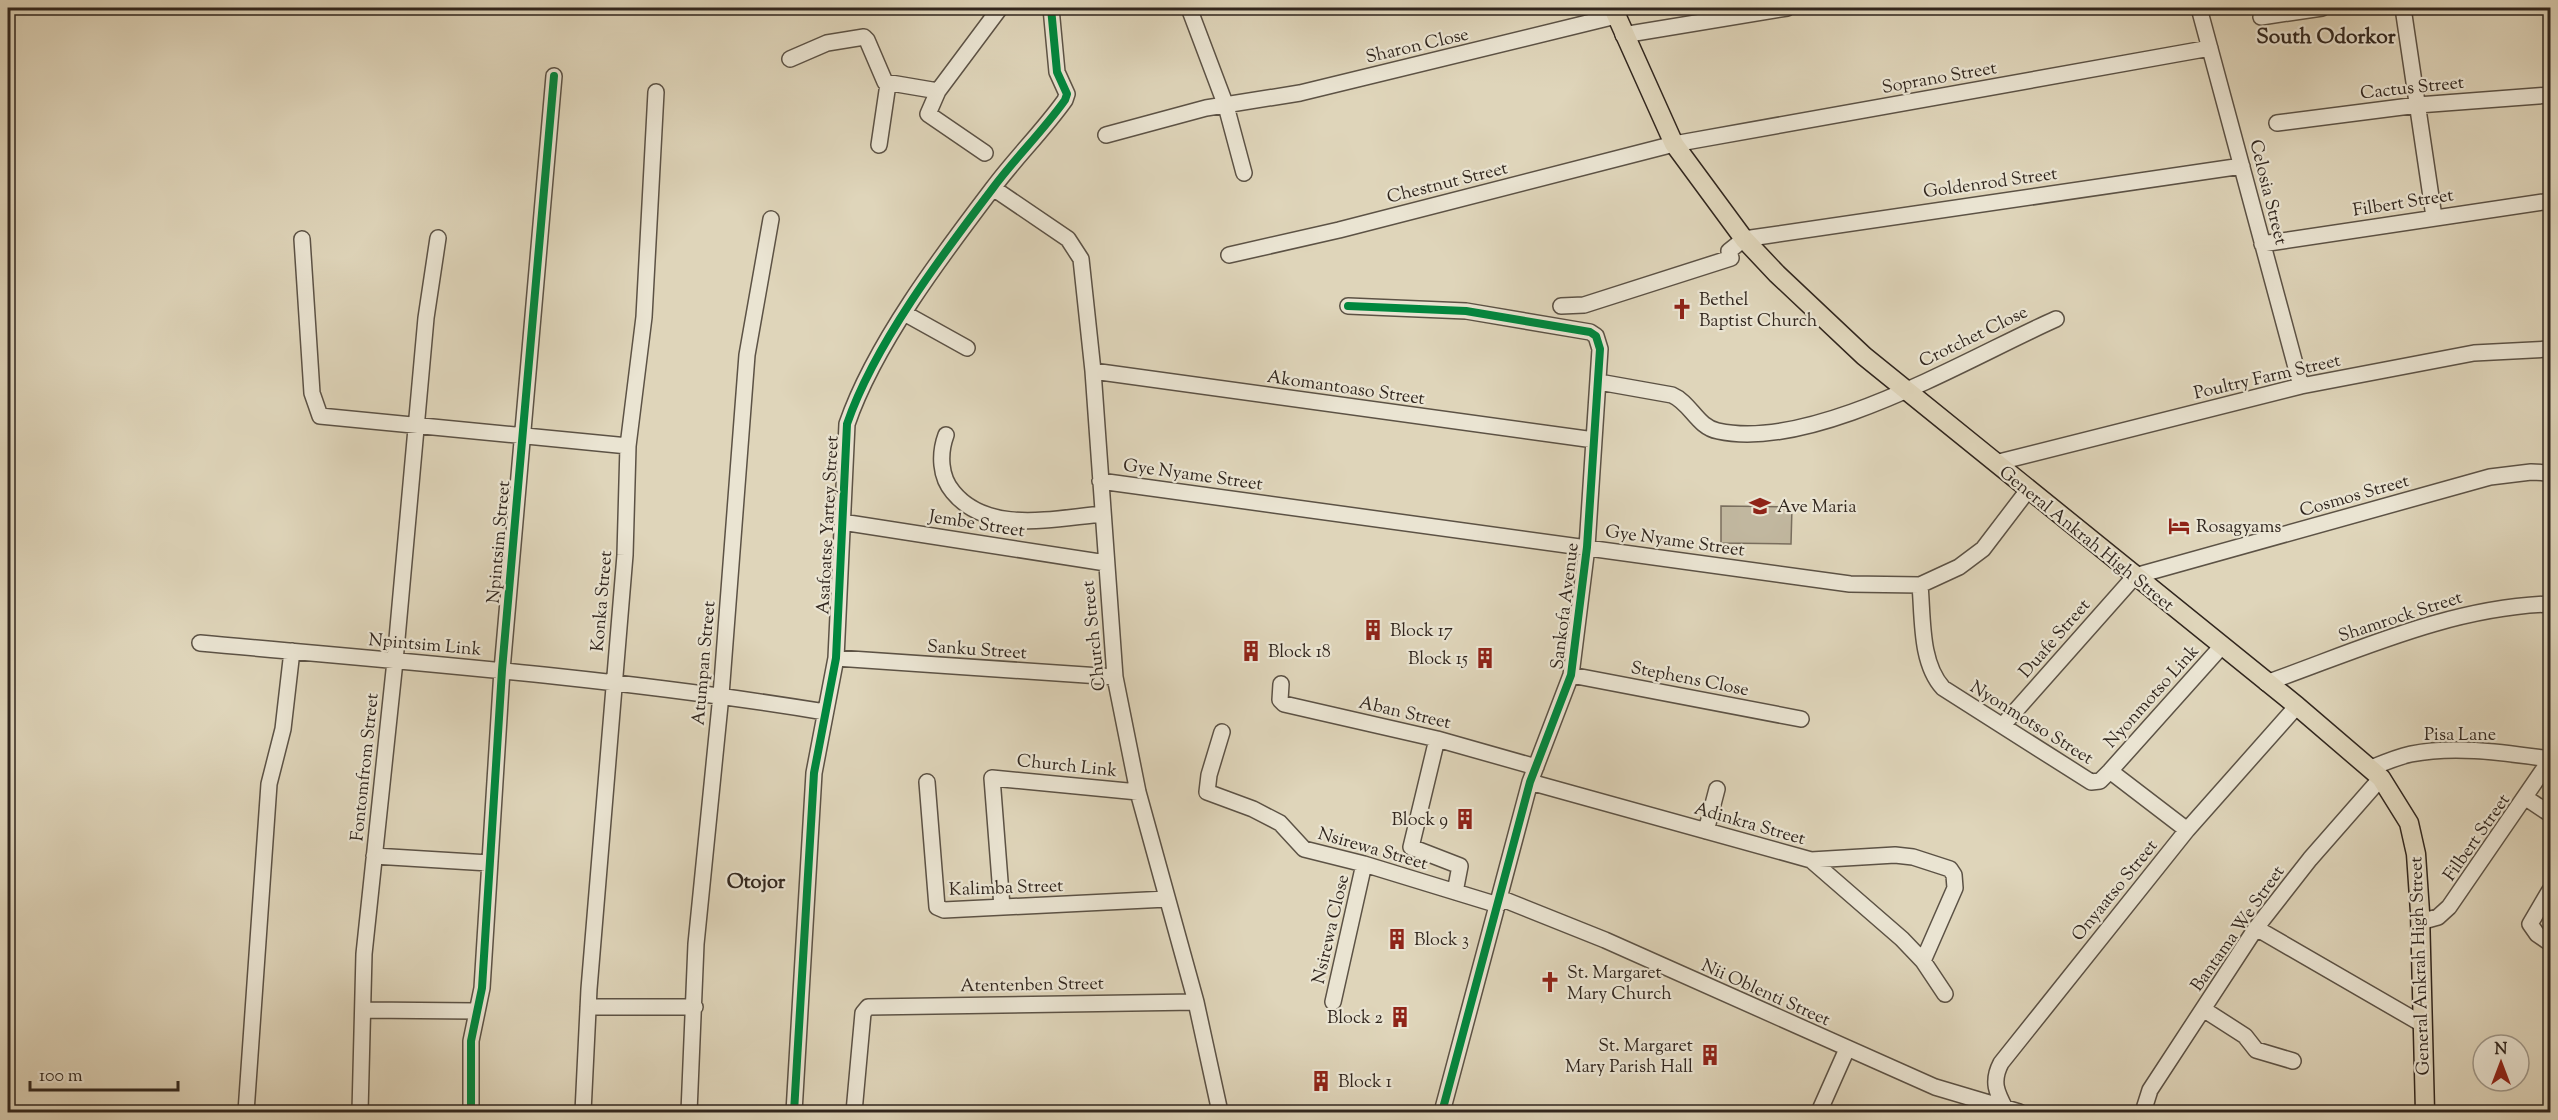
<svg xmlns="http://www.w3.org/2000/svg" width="2558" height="1120" font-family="'Sorts Mill Goudy',serif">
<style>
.green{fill:#c1b79f;stroke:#796e5e;stroke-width:1.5}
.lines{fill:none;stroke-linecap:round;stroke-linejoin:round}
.minor-casing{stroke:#5c5245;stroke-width:18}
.major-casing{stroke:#31261e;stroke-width:21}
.minor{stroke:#eae4d2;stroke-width:15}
.major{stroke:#dfd5ba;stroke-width:18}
.cycleway-casing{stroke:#eae4d2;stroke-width:11}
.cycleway{stroke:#00873e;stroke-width:8}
.labels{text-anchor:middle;stroke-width:4.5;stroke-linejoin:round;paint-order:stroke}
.street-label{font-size:18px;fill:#31261e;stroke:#eae4d2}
.poi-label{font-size:18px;fill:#31261e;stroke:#eae4d2;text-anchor:start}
.neighbourhood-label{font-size:20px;font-weight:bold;fill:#31261e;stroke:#eae4d2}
.quarter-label{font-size:21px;font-weight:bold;fill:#31261e;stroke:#eae4d2}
</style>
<rect width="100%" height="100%" fill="#dfd5ba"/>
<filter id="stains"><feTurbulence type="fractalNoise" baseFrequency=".00333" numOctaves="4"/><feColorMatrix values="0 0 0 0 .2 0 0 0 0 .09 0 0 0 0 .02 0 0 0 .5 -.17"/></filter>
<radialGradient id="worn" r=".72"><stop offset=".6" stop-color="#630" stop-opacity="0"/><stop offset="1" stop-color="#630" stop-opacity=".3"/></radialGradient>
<path class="green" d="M1721 506 1792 507 1791 544 1721 543Z"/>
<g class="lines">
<defs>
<path id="minor" d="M1189 8 1226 106 1244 173
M2199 8 2301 386
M2403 8 2434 217
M2261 17 2322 8
M1623 35 1787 8
M790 59 827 43 864 37 867 40 885 82 938 91 1000 8
M938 91 928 114 985 153
M2277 123 2418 105 2550 95
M1106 135 1206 108 1300 93 1616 16
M879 145 888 84
M993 188 1068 239 1081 259 1093 371 1115 677 1138 792 1196 1002 1220 1112
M302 239 312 393 320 416 628 446
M2262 244 2550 201
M1229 255 1339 230 1674 144 2210 48
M1348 306 1466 311 1590 332 1596 336 1600 349 1587 547 1571 675 1530 782 1442 1112
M1561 306 1584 305 1731 258 1729 251 1744 239 2242 166
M904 313 967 348
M1093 371 1594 440
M1599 382 1672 395C1691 403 1697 427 1718 431 1813 452 1968 358 2056 319
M946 435C939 454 940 477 953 492 988 535 1055 518 1103 514
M1995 463 2301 386 2474 353 2550 349
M1100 481 1850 584 1920 585 1959 567 1983 549 2028 490
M842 522 1106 563
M1920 585C1923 618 1920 663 1943 688L2091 782 2100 781 2110 771 2221 647
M200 643C409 662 618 678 825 712
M836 658 1115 677
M1571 675 1801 719
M2266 683C2359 650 2451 607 2550 604
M1281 684 1280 700 1284 704 1437 739 1536 767
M2003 725 2135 576 2490 477 2531 472 2550 473
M1222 732 1209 775 1207 792 1253 809 1280 823 1304 849 1364 864 1498 905
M1437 739 1411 847 1460 866 1455 892
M2371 768C2383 763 2397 757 2411 754 2456 745 2505 753 2550 759
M2110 771 2187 830
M927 782 937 907 944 910 1167 899
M1530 782 1811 860 1902 939 1923 961 1945 994
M2526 798 2550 814
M1706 831 1717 789
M374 856 489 863
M1811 860 1895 855 1913 857 1950 869 1954 875 1955 888 1923 961
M2550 890 2530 924 2537 934 2550 943
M1500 898 1605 940 1935 1087 2019 1112
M1002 907 992 778 1138 792
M2420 922 2438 917 2449 907 2550 760
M2256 928 2422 1024
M1333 1002 1364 864
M588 1007H695
M2203 1009 2245 1036 2256 1050 2293 1061
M363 1010 475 1011
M2006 1110C1997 1093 1991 1082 2001 1063L2187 830 2297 706
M246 1112 269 784 283 729 292 651
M360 1112 364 954 395 661 426 318 438 238
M471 1112V1041L482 988 502 670 554 76
M583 1112 589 989 625 555 628 446 644 317 656 92
M689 1112 696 944 721 695 747 355 771 219
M794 1112 814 773 836 658 847 424C874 345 942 255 993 188 1016 157 1043 131 1065 100L1067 94 1057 72 1051 8
M854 1112 863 1013 868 1007 1196 1002
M1819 1112 1847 1049
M2143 1112 2150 1090 2256 928 2310 859 2381 778"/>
<path id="major" d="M1613 8 1674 144 1744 239 1777 274 1864 356 2297 706 2381 778 2409 823 2416 854 2420 912 2425 1112"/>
</defs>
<use href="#minor" class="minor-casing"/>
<use href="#major" class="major-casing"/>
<use href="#minor" class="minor"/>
<use href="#major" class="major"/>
<defs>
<path id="cycleway" d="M1348 306 1466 311 1590 332 1596 336 1600 349 1587 547 1571 675 1530 782 1442 1112
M471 1112V1041L482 988 502 670 554 76
M794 1112 814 773 836 658 847 424C874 345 942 255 993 188 1016 157 1043 131 1065 100L1067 94 1057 72 1051 8"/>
</defs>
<use href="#cycleway" class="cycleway-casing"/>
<use href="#cycleway" class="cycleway"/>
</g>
<defs>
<symbol id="church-bare" viewBox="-9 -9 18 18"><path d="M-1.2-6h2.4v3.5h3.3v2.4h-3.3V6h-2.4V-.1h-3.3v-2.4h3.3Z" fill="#8f2418" stroke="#eae4d2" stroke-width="2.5" paint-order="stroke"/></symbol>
<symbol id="school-bare" viewBox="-9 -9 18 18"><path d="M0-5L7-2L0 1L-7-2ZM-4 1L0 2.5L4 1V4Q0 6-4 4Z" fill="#8f2418" stroke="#eae4d2" stroke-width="2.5" paint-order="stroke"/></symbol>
<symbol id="hotel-bare" viewBox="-9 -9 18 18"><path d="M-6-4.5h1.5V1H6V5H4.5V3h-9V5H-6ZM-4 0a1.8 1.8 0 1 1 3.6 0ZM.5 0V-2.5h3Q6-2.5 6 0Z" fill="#8f2418" stroke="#eae4d2" stroke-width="2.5" paint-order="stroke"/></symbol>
<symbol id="building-bare" viewBox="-9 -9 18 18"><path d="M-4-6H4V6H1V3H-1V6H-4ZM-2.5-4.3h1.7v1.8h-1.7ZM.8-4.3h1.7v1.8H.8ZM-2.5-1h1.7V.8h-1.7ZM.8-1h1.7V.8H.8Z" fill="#8f2418" stroke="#eae4d2" stroke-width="2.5" paint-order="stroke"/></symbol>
</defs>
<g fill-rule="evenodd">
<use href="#church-bare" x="1667" y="294" width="30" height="30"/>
<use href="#school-bare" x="1745" y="491" width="30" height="30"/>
<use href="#hotel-bare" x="2164" y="511" width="30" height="30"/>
<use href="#building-bare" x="1358" y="615" width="30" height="30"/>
<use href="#building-bare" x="1236" y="636" width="30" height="30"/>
<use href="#building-bare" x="1470" y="643" width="30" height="30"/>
<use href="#building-bare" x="1450" y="804" width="30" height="30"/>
<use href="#building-bare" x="1382" y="924" width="30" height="30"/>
<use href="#church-bare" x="1535" y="967" width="30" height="30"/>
<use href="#building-bare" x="1385" y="1002" width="30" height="30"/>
<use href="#building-bare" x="1695" y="1040" width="30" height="30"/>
<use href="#building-bare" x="1306" y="1066" width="30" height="30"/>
</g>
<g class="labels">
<g class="street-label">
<text transform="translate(1417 45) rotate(-13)" y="6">Sharon Close</text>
<text transform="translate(1939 77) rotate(-10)" y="6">Soprano Street</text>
<text transform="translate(2412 87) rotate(-6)" y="6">Cactus Street</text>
<text transform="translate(1447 182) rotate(-14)" y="6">Chestnut Street</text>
<text transform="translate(1990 182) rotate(-8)" y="6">Goldenrod Street</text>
<text transform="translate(2269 192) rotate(76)" y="6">Celosia Street</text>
<text transform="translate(2403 202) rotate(-9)" y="6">Filbert Street</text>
<text transform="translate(1973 336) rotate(-26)" y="6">Crotchet Close</text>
<text transform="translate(2267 376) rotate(-13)" y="6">Poultry Farm Street</text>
<text transform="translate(1346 387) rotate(8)" y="6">Akomantoaso Street</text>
<text transform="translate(1193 474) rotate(8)" y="6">Gye Nyame Street</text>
<text transform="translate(2354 495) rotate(-16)" y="6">Cosmos Street</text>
<text transform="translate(977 523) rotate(9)" y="6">Jembe Street</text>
<text transform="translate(827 525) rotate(-87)" y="6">Asafoatse Yartey Street</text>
<text transform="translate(2087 538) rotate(39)" y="6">General Ankrah High Street</text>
<text transform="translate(1675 540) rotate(8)" y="6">Gye Nyame Street</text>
<text transform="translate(498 542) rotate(-85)" y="6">Npintsim Street</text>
<text transform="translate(601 601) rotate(-85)" y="6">Konka Street</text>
<text transform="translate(1564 606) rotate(-83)" y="6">Sankofa Avenue</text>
<text transform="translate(2400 616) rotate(-18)" y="6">Shamrock Street</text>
<text transform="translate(1093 636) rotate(-96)" y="6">Church Street</text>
<text transform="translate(2054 638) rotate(-49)" y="6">Duafe Street</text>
<text transform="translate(425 644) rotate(5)" y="6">Npintsim Link</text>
<text transform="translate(977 649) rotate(4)" y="6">Sanku Street</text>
<text transform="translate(703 663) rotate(-85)" y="6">Atumpan Street</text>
<text transform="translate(1690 678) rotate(11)" y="6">Stephens Close</text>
<text transform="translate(2151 696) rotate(-48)" y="6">Nyonmotso Link</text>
<text transform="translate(1405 712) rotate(13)" y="6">Aban Street</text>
<text transform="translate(2032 722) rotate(32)" y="6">Nyonmotso Street</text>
<text x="2460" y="740">Pisa Lane</text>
<text transform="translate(1067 765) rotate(6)" y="6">Church Link</text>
<text transform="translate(364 767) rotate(-84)" y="6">Fontomfrom Street</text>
<text transform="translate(1750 823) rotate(16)" y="6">Adinkra Street</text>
<text transform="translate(2476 837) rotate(-55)" y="6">Filbert Street</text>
<text transform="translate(1373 848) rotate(16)" y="6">Nsirewa Street</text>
<text transform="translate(1006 887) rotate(-2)" y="6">Kalimba Street</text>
<text transform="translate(2114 890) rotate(-51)" y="6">Onyaatso Street</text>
<text transform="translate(2237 928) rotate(-55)" y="6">Bantama We Street</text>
<text transform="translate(1330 929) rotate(-77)" y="6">Nsirewa Close</text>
<text transform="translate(2419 966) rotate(-92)" y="6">General Ankrah High Street</text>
<text transform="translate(1032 984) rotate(-1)" y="6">Atentenben Street</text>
<text transform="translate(1766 992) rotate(24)" y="6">Nii Oblenti Street</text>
</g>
<g class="poi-label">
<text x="1699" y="305">Bethel<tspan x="1699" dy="21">Baptist Church</tspan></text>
<text x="1777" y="512">Ave Maria</text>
<text x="2196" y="532">Rosagyams</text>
<text x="1390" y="636">Block 17</text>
<text x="1268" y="657">Block 18</text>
<text x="1468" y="664" text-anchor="end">Block 15</text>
<text x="1448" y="825" text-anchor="end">Block 9</text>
<text x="1414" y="945">Block 3</text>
<text x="1567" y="978">St. Margaret<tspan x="1567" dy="21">Mary Church</tspan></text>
<text x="1383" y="1023" text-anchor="end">Block 2</text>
<text x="1693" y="1051" text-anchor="end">St. Margaret<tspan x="1693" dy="21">Mary Parish Hall</tspan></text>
<text x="1338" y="1087">Block 1</text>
</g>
<g class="neighbourhood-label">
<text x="756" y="888">Otojor</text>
</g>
<g class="quarter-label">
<text x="2326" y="43">South Odorkor</text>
</g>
</g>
<rect width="2558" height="1120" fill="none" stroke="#dfd5ba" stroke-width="30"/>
<rect x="9" y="9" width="2540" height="1102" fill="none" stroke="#31261e" stroke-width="3"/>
<rect x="15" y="15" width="2528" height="1090" fill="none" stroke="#31261e" stroke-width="1.5"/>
<g transform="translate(2501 1063)"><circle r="28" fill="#eae4d2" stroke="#a0988a" stroke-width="1.5"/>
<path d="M0-4.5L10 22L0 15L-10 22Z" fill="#8f2418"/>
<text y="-9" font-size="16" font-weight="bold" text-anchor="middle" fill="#31261e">N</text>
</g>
<path d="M30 1081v9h148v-9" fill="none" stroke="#31261e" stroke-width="3"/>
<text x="39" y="1081" font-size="18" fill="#31261e" stroke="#eae4d2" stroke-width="4.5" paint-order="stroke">100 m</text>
<rect width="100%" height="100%" filter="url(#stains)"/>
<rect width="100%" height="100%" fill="url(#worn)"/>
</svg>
